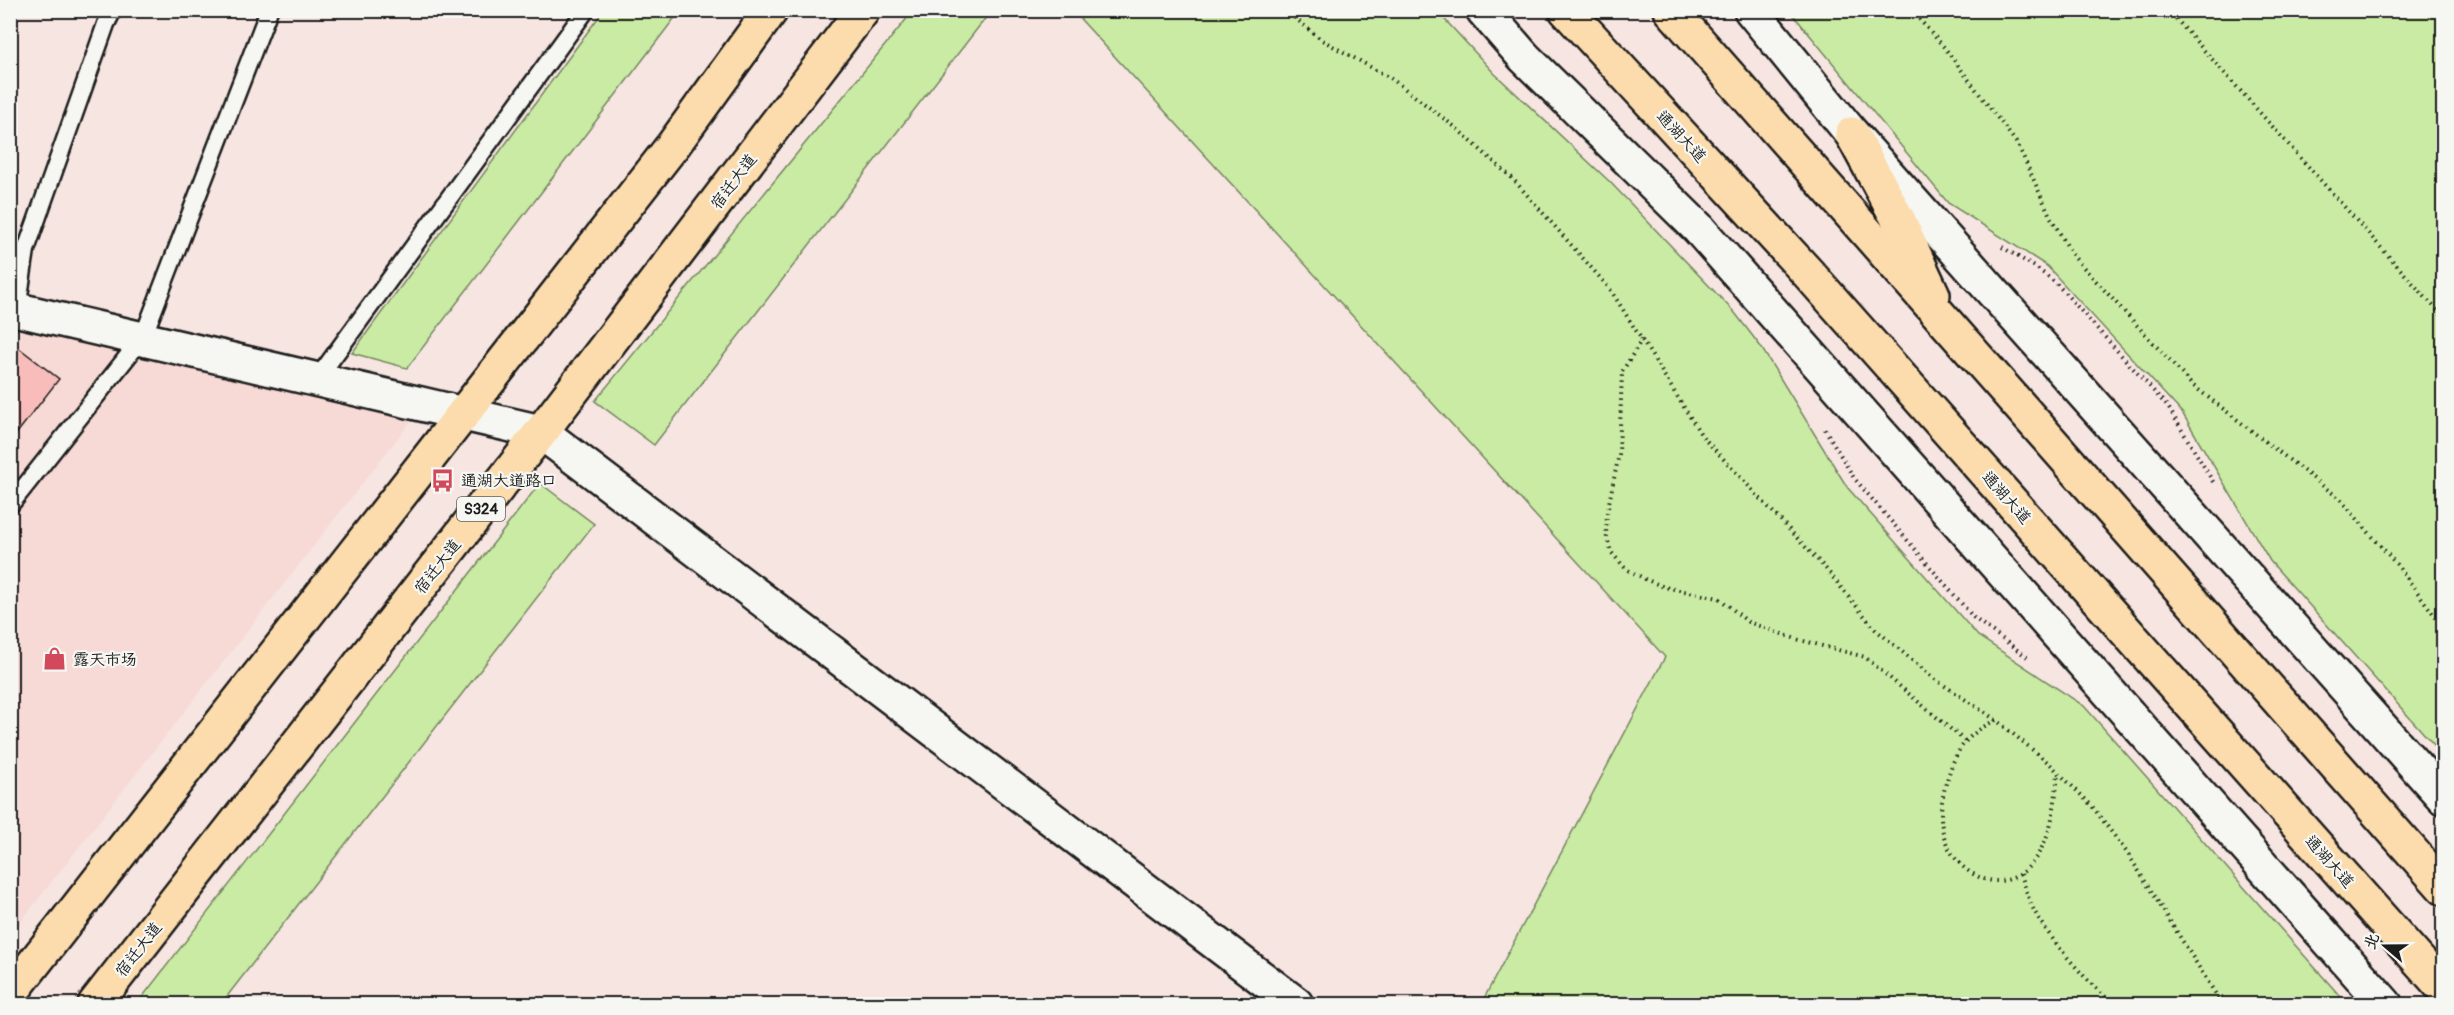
<svg xmlns="http://www.w3.org/2000/svg" width="2454" height="1015" font-family="Pangolin,'LXGW WenKai TC',sans-serif">
<style>
.built{fill:#f7d9d5}
.green{fill:#caeba3;stroke:#738460;stroke-width:1.5}
.building{fill:#f8bcba;stroke:#1c1c1c;stroke-width:1.5}
.lines{fill:none;stroke-linecap:round;stroke-linejoin:round}
.lane-casing{stroke:#1c1c1c;stroke-width:21}
.street-casing{stroke:#1c1c1c;stroke-width:38}
.primary-casing{stroke:#1c1c1c;stroke-width:38}
.path{stroke:#1c1c1c;stroke-width:4;stroke-dasharray:1.5 4.5;stroke-linecap:butt}
.lane{stroke:#f6f6f2;stroke-width:16}
.street{stroke:#f6f6f2;stroke-width:33}
.primary{stroke:#fcdcac;stroke-width:33}
.labels{text-anchor:middle;stroke-width:4.5;stroke-linejoin:round;paint-order:stroke}
.shield{fill:#f6f6f2;stroke:#5d5d5c;stroke-width:1.5}
.shield-label{font-size:15px;font-weight:bold;fill:#1c1c1c}
.street-label{font-size:16px;fill:#1c1c1c;stroke:#f6f6f2}
.poi-label{font-size:16px;fill:#1c1c1c;stroke:#f6f6f2;text-anchor:start}
</style>
<rect width="100%" height="100%" fill="#f7e5e1"/>
<filter id="ink" filterUnits="userSpaceOnUse"><feTurbulence type="fractalNoise" baseFrequency=".0167" numOctaves="2"/><feDisplacementMap in="SourceGraphic" scale="12" xChannelSelector="R" yChannelSelector="G"/><feConvolveMatrix kernelMatrix="1 2 1 2 8 2 1 2 1" color-interpolation-filters="sRGB"/></filter>
<g filter="url(#ink)">
<path class="built" d="M11 314 421 408 11 934Z"/>
<path class="green" d="M603 11H680L407 368 352 353Z
M913 11H991L654 445 595 401Z
M1073 11H1437L1494 73 1610 182 1735 313 1761 347 1847 487 1978 636 2084 706 2347 1004H1481L1665 657Z
M1790 11H2443V755L2270 561 2183 414 2047 266 1948 203Z
M540 483 594 524 221 1004H137Z"/>
<path class="building" d="M10 341 59 379 10 442Z"/>
<g class="lines">
<defs>
<path id="lane" d="M17 309 26 250 106 24 113 10
M317 379 586 10
M10 505 143 337 269 10"/>
<path id="street" d="M1483 10 1524 57 1698 228 2385 1004
M1751 10 1852 134 2444 798
M10 308 541 432 1296 1004"/>
<path id="primary" d="M1566 10 1808 273 2444 989
M1671 10 2444 888
M1852 134 1898 219 1933 295
M10 994 674 144 771 10
M95 1004 541 432 863 10"/>
</defs>
<use href="#lane" class="lane-casing"/>
<use href="#street" class="street-casing"/>
<use href="#primary" class="primary-casing"/>
<path class="path" d="M1285 10 1322 40 1392 79 1455 127 1512 178 1610 289 1702 436 1826 569 1875 629 1936 680 1996 720 2050 764 2092 806 2128 854 2222 1004
M1911 10 1944 47 2018 145 2050 216 2073 256 2191 384 2340 499 2398 566 2444 628
M2168 10 2444 318
M2002 247 2035 267 2056 283 2168 407 2215 485
M1642 339 1622 372 1619 454 1607 513 1606 534 1611 552 1626 569 1645 579 1664 587 1719 598 1748 622 1796 639 1865 657 1965 741
M1825 429 1854 478 1974 618 2027 657
M1996 720C1968 734 1957 747 1948 777 1943 793 1939 810 1942 827 1948 872 2003 904 2034 860 2053 835 2055 803 2058 773
M2021 874C2025 887 2029 902 2036 914 2050 939 2091 988 2115 1004"/>
<use href="#lane" class="lane"/>
<use href="#street" class="street"/>
<use href="#primary" class="primary"/>
</g>
</g>
<defs>
<symbol id="bus-bare" viewBox="-9 -9 18 18"><path d="M-5-6H5V4H4V6H2V4H-2V6H-4V4H-5ZM-3.5-4V0h7V-4ZM-3.5 1.2v1.5H-2V1.2ZM2 1.2v1.5H3.5V1.2Z" fill="#d1495b" stroke="#f6f6f2" stroke-width="2.5" paint-order="stroke"/></symbol>
<symbol id="shop-bare" viewBox="-9 -9 18 18"><path d="M-5-2.5h2.3a2.7 3.5 0 0 1 5.4 0H5L5.5 6h-11ZM-1.5-2.5h3a1.5 2.3 0 0 0-3 0Z" fill="#d1495b" stroke="#f6f6f2" stroke-width="2.5" paint-order="stroke"/></symbol>
</defs>
<g fill-rule="evenodd">
<use href="#bus-bare" x="426" y="464" width="33" height="33"/>
<use href="#shop-bare" x="38" y="642" width="33" height="33"/>
</g>
<g class="labels">
<rect class="shield" x="457" y="497" width="48" height="24" rx="4.5"/>
<g class="shield-label">
<text x="481" y="514">S324</text>
</g>
<g class="street-label">
<text transform="translate(1682 136) rotate(47)" y="6">通湖大道</text>
<text transform="translate(733 181) rotate(-53)" y="6">宿迁大道</text>
<text transform="translate(2007 497) rotate(48)" y="6">通湖大道</text>
<text transform="translate(437 566) rotate(-52)" y="6">宿迁大道</text>
<text transform="translate(2330 861) rotate(48)" y="6">通湖大道</text>
<text transform="translate(138 949) rotate(-52)" y="6">宿迁大道</text>
</g>
<g class="poi-label">
<text x="461" y="486">通湖大道路口</text>
<text x="73" y="665">露天市场</text>
</g>
</g>
<rect width="2454" height="1015" fill="none" stroke="#f6f6f2" stroke-width="36"/>
<rect x="18" y="18" width="2418" height="979" fill="none" stroke="#1c1c1c" stroke-width="2" filter="url(#ink)"/>
<g transform="translate(2385 946) rotate(290)" stroke="#f6f6f2" stroke-width="4.5" paint-order="stroke">
<path d="M0-4.5L10 22L0 15L-10 22Z" fill="#1c1c1c"/>
<text y="-9" font-size="16" font-weight="bold" text-anchor="middle" fill="#1c1c1c">北</text>
</g>
</svg>
